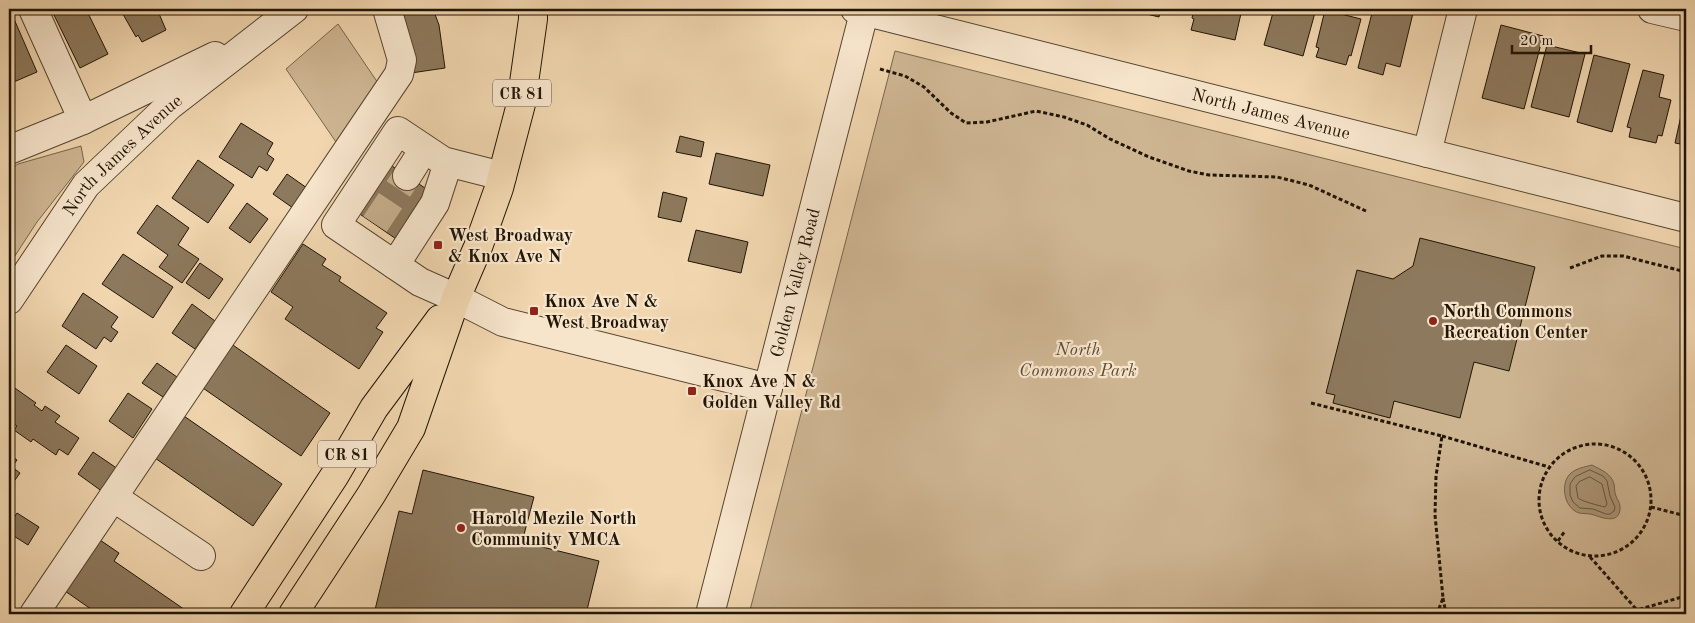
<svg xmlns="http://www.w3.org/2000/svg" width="1695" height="623" font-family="'Old Standard TT',serif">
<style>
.green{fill:#ceb592;stroke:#78654b}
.water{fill:#aa9475;stroke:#736148}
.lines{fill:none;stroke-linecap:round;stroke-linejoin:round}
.shore{stroke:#66543c;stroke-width:1}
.building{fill:#8d795d;stroke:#211504}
.minor-tunnel{stroke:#c7af8d;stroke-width:28;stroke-dasharray:28 14;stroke-linecap:butt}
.minor-casing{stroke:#55452f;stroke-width:30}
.major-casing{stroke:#211504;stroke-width:30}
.path{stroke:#211504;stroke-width:3;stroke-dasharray:4 2.5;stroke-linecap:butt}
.minor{stroke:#f6e4cb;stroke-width:28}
.major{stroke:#f1d6af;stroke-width:28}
.poi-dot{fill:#8f2418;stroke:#f6e4cb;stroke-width:2}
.labels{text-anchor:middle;stroke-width:4.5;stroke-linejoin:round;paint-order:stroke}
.shield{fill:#f6e4cb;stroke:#615340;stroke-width:1}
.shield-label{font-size:16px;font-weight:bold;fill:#211504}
.street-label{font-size:18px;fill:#211504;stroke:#f6e4cb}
.poi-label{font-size:18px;font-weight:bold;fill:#211504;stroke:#f6e4cb;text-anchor:start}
.park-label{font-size:18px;font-style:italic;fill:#5e4d36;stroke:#f6e4cb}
</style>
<rect width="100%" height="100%" fill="#f1d6af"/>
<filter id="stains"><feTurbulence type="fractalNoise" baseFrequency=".004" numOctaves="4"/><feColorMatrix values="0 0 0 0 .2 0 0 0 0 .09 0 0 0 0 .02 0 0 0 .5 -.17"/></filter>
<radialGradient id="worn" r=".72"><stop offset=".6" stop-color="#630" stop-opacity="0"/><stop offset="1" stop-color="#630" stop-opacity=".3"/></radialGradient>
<path class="green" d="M338 24 378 83 336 142 286 69Z
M895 51 1686 249V614H749Z
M81 146 84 162 37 222 9 265V170L18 164Z"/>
<path class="water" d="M1592 465C1601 470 1611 473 1614 484 1615 488 1614 492 1616 496 1617 499 1620 503 1620 506 1621 525 1603 518 1594 515 1589 513 1584 514 1579 513 1564 508 1560 484 1570 474 1576 468 1585 467 1592 465Z"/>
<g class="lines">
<path class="shore" d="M1590 470 1603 476 1607 481 1610 496 1615 507 1614 511 1610 514H1606L1593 509 1580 508 1573 502 1570 495V484L1575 477Z
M1590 477 1602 484 1607 504 1605 507C1600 506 1581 501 1578 498L1576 486 1579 482Z"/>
</g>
<path class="building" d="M66 9H86L108 54 80 68 54 15Z
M120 9H157L166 30 142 42 138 35 136 37Z
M420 9H433L439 25 445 68 411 73 402 12Z
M1131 9H1165H1161L1159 17 1130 10Z
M1194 9H1242L1235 40 1191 30 1194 19 1192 18Z
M1274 9H1316L1303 56 1264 45Z
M1373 9H1414L1400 67 1386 63 1383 75 1358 68Z
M1325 10 1361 19 1351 56 1349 55 1346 65 1316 57 1319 48 1316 47Z
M11 12 37 72 9 84V14Z
M1501 25 1543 36 1524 109 1482 98Z
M1547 45 1585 54 1569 117 1531 107Z
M1594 55 1630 64 1612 132 1577 122Z
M1643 70 1664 75 1659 97 1671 100 1662 136 1658 135 1656 143 1629 137 1631 128 1627 127Z
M1686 93V145L1675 143Z
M241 123 273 143 267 154 274 159 267 171 259 166 252 178 219 157Z
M680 136 704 142 701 157 676 152Z
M716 153 770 165 763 196 709 184Z
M198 160 234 185 208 223 172 198Z
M383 160 434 194 402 243 351 208Z
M287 174 307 188 293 208 273 194Z
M663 192 687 198 681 222 658 217Z
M247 203 268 219 250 243 229 228Z
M157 205 189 228 178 245 199 259 182 283 159 267 168 255 137 233Z
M696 230 748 242 741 273 688 261Z
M1420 238 1535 267 1509 371 1474 362 1460 418 1394 401 1390 418 1333 403 1335 395 1326 393 1357 270 1393 279 1413 266Z
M303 244 326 259 322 265 341 277 339 281 387 313 376 328 383 332 359 369 285 319 293 307 271 292Z
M123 254 173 287 153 318 102 284Z
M200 263 223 279 209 299 186 283Z
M83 293 118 317 111 327 118 332 111 342 104 337 96 349 62 326Z
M192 304 215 321 195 349 172 333Z
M230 343 330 413 301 456 200 386Z
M66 345 97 366 79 394 47 372Z
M157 363 177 377 163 397 142 383Z
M12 386 36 403 34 405 42 411 45 406 60 416 55 422 79 438 68 455 59 449 56 455 33 439 31 442 14 430 17 426 9 420V392Z
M128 393 152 409 133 438 109 421Z
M181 414 282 484 253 526 152 456Z
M93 452 118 469 103 492 78 474Z
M9 454 17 460 12 467 20 473 10 487Z
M423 470 534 497 522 542 599 561 586 614H374L399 511 412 514Z
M17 513 39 527 28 545 9 533V525Z
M100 540 119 553 114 561 191 614H98L65 591Z"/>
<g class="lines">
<path class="minor-tunnel" d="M375 224 407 176"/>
<defs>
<g id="minor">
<path d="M33 9 83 120"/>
<path id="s1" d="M855 9 1686 218"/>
<path d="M1652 9 1686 17"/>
<path d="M9 150 83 120 215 56"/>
<path d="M1427 153 1463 9"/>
<path d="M407 176 424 149"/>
<path d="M502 176 443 161 398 131 336 225 420 282 456 298 503 322 768 388"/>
<path d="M395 265 435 203 448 163"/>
<path id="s2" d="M9 300 86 185 169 106 294 9"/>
<path d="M113 497 201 556"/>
<path d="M34 614 399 74 402 60 387 9"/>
<path id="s3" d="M710 614 865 9"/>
</g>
<path id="major" d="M244 614 335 475 374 408 440 319
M293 614 371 495 411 428 456 298 478 247 499 188 521 104 533 19V9"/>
</defs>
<use href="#minor" class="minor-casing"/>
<use href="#major" class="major-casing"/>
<path class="path" d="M880 69 905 76 924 87 951 113 966 123 987 122 1036 111 1064 117 1087 125 1110 139 1149 157 1189 171 1209 175 1277 177 1309 185 1366 211
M1570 268 1602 256H1623L1686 272
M1311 403 1442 436 1436 476 1435 515 1443 598 1437 614
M1442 436 1549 467
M1539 500a56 56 0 1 1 112 0a56 56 0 1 1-112 0Z
M1651 507 1686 516
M1558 541 1565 531
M1590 557 1637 610
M1443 598 1446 614
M1636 614 1637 610 1682 597 1686 599"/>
<use href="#minor" class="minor"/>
<use href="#major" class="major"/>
</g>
<g class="poi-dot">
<rect x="433" y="240" width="10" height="10" rx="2.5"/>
<rect x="529" y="306" width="10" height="10" rx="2.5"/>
<circle cx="1433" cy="321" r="5"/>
<rect x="687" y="386" width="10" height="10" rx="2.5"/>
<circle cx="461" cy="528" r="5"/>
</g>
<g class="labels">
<g class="shield">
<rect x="493" y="79.5" width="58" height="27" rx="4"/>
<rect x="318" y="440.5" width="58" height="27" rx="4"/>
</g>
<g class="shield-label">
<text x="522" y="99">CR 81</text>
<text x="347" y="460">CR 81</text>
</g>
<g class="street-label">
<text dy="6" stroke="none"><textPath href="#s1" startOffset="429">North James Avenue</textPath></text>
<text dy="6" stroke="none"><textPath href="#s2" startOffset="185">North James Avenue</textPath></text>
<text dy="6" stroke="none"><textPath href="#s3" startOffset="342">Golden Valley Road</textPath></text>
</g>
<g class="poi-label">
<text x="448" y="241">West Broadway<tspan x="448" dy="21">&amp; Knox Ave N</tspan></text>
<text x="544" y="307">Knox Ave N &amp;<tspan x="544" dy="21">West Broadway</tspan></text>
<text x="1443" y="317">North Commons<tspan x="1443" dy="21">Recreation Center</tspan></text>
<text x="702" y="387">Knox Ave N &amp;<tspan x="702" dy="21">Golden Valley Rd</tspan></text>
<text x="471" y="524">Harold Mezile North<tspan x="471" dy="21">Community YMCA</tspan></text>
</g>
<g class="park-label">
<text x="1078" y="355">North<tspan x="1078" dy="21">Commons Park</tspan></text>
</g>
</g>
<rect width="1695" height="623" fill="none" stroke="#f1d6af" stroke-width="30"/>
<rect x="10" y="10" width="1675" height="603" fill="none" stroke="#211504" stroke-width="2.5"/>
<rect x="15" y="15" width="1665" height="593" fill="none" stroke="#211504"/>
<path d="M1512 45v8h79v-8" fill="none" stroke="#211504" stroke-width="2.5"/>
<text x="1520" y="45" font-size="15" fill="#211504" stroke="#f6e4cb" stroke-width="4" paint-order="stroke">20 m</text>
<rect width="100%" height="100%" filter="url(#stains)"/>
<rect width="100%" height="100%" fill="url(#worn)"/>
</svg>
